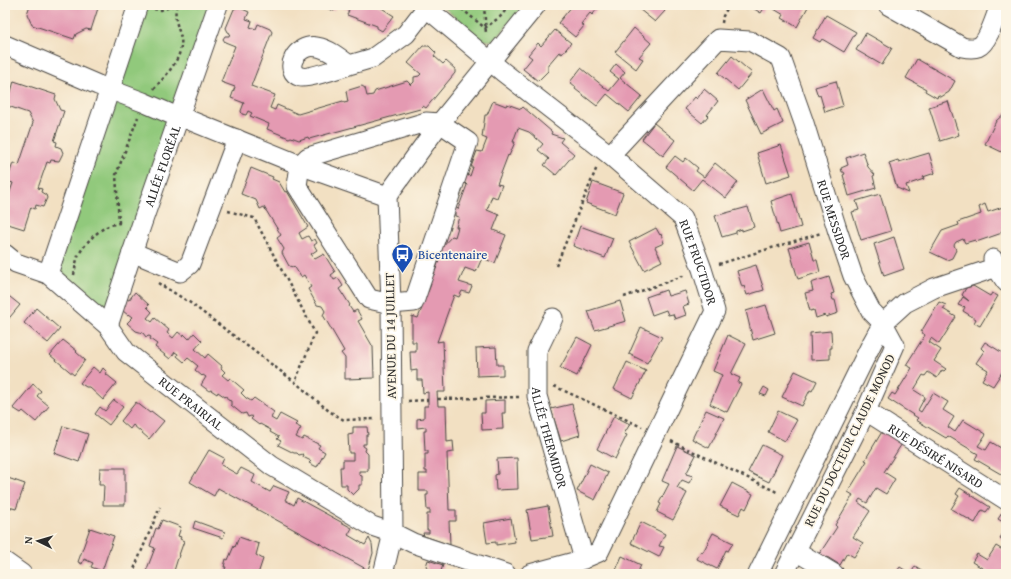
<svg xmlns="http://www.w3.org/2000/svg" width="1011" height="579" font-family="'Gentium Book Plus',serif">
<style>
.green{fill:#91c97c;stroke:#5e7a54}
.building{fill:#e49ab2}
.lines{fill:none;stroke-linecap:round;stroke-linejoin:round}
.minor-casing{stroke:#494642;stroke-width:21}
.path{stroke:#494642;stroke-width:2.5;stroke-dasharray:3 3;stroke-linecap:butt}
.minor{stroke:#fff;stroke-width:19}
.labels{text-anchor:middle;stroke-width:3.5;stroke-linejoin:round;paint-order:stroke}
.street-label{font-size:13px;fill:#2b2b2b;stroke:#fcf5e5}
.transit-label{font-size:13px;fill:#164399;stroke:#fcf5e5;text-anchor:start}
</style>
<rect width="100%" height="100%" fill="#fcf5e5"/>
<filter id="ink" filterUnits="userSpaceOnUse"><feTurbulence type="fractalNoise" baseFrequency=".025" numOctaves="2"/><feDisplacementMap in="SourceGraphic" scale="8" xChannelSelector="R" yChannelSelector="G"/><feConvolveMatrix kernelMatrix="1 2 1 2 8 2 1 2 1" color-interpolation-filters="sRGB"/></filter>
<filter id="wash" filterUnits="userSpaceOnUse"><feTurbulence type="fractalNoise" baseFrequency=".012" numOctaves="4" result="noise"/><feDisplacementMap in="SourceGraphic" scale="16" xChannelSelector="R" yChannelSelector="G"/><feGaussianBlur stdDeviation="0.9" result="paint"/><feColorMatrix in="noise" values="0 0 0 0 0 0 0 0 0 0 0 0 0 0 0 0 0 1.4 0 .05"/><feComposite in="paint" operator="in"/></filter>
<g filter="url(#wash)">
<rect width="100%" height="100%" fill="#f2e0c2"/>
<path class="green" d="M138 5H218L108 326 48 274Z
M441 5H524L497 38 492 41 482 40Z"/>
<g id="blocks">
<path class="building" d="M30 5 62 6 99 5 91 30 86 29 76 34 74 39 32 25 27 14Z
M319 5H377L394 16 382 31 377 28V26L347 15 349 10 336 5 334 11Z
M573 5H601L592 15 590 13 585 19 581 24 584 26 575 37 558 23Z
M642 5H667L664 10 665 11 655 22 639 9Z
M752 5H766L761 13 751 7Z
M776 5H809L797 27 782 18 784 15 774 9Z
M238 7 249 12 246 19 252 21 250 27 256 29 258 24 270 29 272 32 251 86 275 95 270 108 275 110 277 105 298 114 343 101 344 103 348 102 346 91 362 86 365 88 367 96 373 95 375 91 407 81 411 85 414 82V77L419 76 421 74 408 63 423 46H429L436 53 434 56 443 64 446 61 455 69V73L426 108 423 106 420 109 309 139 308 137 299 140 291 137 289 138 267 129 269 124 250 116 252 113 248 111 246 115 242 114 241 111 244 103 231 98 235 87 221 82 235 46 225 42 223 39 225 36H229L230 33 228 32 226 28 234 9Z
M826 15 856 32 844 52 822 39 820 42 813 38Z
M634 28 651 43 639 57 643 59 636 69 615 52Z
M555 30 571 43 562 54 559 52 548 65V71L538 81 523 69 532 58 528 55 538 43 541 46Z
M866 33 892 48 882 65 856 50Z
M732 56 752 73 738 90 718 73Z
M917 59 955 81 949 92 941 97 938 95 937 98 925 91 926 89 906 78Z
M616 64 625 72 620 78 642 96 629 112 607 94 597 106 575 89 576 87 570 82 581 68 609 91 619 79 610 72Z
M14 81 56 95 55 99 60 110 64 111 54 141 57 142 56 146 61 148 63 153 59 161 51 160 50 163 47 162 38 188 42 189 41 192 46 195 47 198 43 207 36 205 35 209 31 207 24 229 5 223V206L13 183 7 181 13 163 19 165 33 123 28 113 5 105V90L11 92Z
M836 81 843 106 825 112 820 95 818 96 815 87Z
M704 89 718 101 707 115 708 116 702 123 685 109 695 97 697 99Z
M763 89 774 111 777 109 783 123 761 134 745 100Z
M493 101 506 106 507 104 521 109 523 107 552 132 551 134 563 138 560 142 574 154 556 175 544 165 549 159 538 150 543 144 529 132 518 128 513 142H515L509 156 508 155 497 184 502 185 497 198 492 196 487 210 499 215 493 230 506 235 495 263 482 258 476 272 465 268 459 282 472 286 469 293 462 291 459 297 454 295 437 342 443 341 445 392H437L438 406H446L447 442 453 441 454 452 447 453 449 510H456V521H449L450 545 424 536 423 533H429V530H427V514H430V510H427L426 495H428V491H419V474H427V471H425V454H428V451H425L424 431H426V427L417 428V419L424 418V406H428V392L423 393 422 380H417V370L411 371 410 352H416V342H412V316L418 318 422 308 420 307 426 291 428 292 431 284 428 281 432 274 434 275 442 251 439 250 452 236 455 237 458 227H456L459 217 455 216V207L458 209 467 185 464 182 465 177 468 175 470 176 473 167H471L477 151 482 152 487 139 482 137 485 115H487Z
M948 101 959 135 940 141 929 107Z
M1006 112V154L985 144 996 121Z
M654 123 675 140 663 156 642 139Z
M781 145 791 175 766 183 757 153Z
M863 152 868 167 875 175 873 176 876 188 849 196 843 175 845 174 844 172H842L841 168 848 165 846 158Z
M929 153 935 173 923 177 924 179 906 185 909 193 897 188 889 163 898 160 899 162Z
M675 156 683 162 686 158 698 168 696 171 704 177 715 163 738 182 726 198 702 179 693 190 666 167Z
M251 168 268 175 273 177 272 179 279 182 285 192 287 191 308 227 299 233 302 239 308 236 311 241 315 239 317 243 314 245 317 250 311 254 315 259 324 254 335 272 331 275 334 280 338 278 343 286 339 289 343 295V294L350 305 349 306 353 312 357 310 362 319 358 321 373 347 374 378 345 379V358L341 353 344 351 323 315 325 311 322 306 317 305 308 289 311 287 304 275 301 277 294 266 293 267 289 266 282 253 284 249 277 238 281 235 264 207 260 209 256 200 241 194Z
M593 182 623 193 615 214 586 203Z
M792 194 801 227 780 233 771 201Z
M880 194 891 231 861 240 852 212 859 210 856 201Z
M985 204 988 212 1006 206V230L1001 231 1002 233 976 242 975 240 965 243 963 239 956 242 954 245 956 250 952 258 947 260 930 252 942 231 959 225 958 222 981 214 979 207Z
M748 207 754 227 742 231V229L736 231V233L722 237 715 216Z
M580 226 613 238 605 258 573 246Z
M656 228 660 235 661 234 664 243 655 247 662 261 644 270 629 242Z
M894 237 904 269 884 276 874 244Z
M809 242 814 260H817L820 272 798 279 789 248Z
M756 265 764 290 747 295 744 286 742 287 737 271Z
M829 277 834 293 831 294 833 300H835L838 313 826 317 825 315 816 318 814 310 810 311 805 293 813 291 811 283Z
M973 286 990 296 992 293 998 296 980 326 974 323 976 319 963 311 965 307 964 306 963 307 958 305 963 297 969 301 962 295 966 288Z
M666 290 668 296 685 291 689 304 683 306 686 315 675 319 673 314 668 315 666 310 652 315 646 297Z
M135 292 149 305 147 307 152 312 147 318 152 322 155 318 169 330 167 333 173 338 178 332 183 336 184 334 189 339 194 333 202 341 195 349 205 358 208 354 222 366 221 368 225 372 222 375 228 380 230 378 244 390 241 393 246 398 251 401 254 398 274 412 271 418 276 421 280 414 297 423 295 425 301 428 296 437 302 440 304 437 320 445 318 448 325 452 317 467 309 463 311 461 303 457 304 455 303 454 299 455 297 453H294L278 445 281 441 277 439 279 437 270 432 271 430 260 424 259 425 251 419 253 417 251 416 248 417 246 413 242 414 231 405V401L228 400 226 396 225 397 218 392 217 394 211 390 209 391 201 385 206 377 203 375 202 376 195 370 198 366 188 358 184 362 177 356 178 354 175 352 170 359 155 347 157 344 150 339 151 337 149 336 146 337 143 333 136 331 127 323 133 317 129 314 128 315 123 311 126 299 129 300Z
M5 293 20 305 5 323Z
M620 301 626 321 595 330 588 311Z
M939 302 946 305 943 309 956 317 939 344 931 338 929 342 941 350 934 361 946 369 944 371 942 370 937 378 928 372 925 376 923 375 914 390 925 397 918 410 921 412 933 393 948 402 943 410 954 417 948 427 955 432 963 420 986 434 978 446 986 450 991 442 1006 451V477L975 459 978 454 948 436 946 438 916 420 918 418 888 399 892 393 895 395 912 368 906 365 925 335 921 332Z
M766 305 775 333 753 340 746 311Z
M36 308 60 329 48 343 24 323Z
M641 327 662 337 647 363 629 354Z
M831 331 832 348H830V359L811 360 810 333Z
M728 335 746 344 731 374 740 378 738 383 741 384 727 412 710 404 722 375 713 371Z
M577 337 592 345 577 376 560 368Z
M63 340 77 351 76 352 85 360 74 375 50 355Z
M985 342 1006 355V366L993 386 982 380 988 370 976 363 984 351 981 348Z
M496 347 497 365H503V375L477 376 476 348Z
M627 362 646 371 632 398 614 389Z
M93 367 100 373 103 368 107 372 106 374 117 383 103 400 89 387H86L80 383Z
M795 371 817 381 812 391 810 390 802 406 782 397Z
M33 384 41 391 37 396 49 406 36 422 23 411 21 413 13 408Z
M764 387 769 390 766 396 760 394Z
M114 400 123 407 109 425 95 414 100 407 105 411Z
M505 400V413H502L503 429 482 430 481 413H485V401Z
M136 402 150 413 151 411 164 421 149 439 133 425 130 429 121 421Z
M572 404 580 435 561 441 551 409Z
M706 410 724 418 709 448 692 439Z
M778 411 797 420 785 441 768 432Z
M614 416 630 424 624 434 627 435 615 459 597 449Z
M63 426 88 434 79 462 54 453Z
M353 427H367L368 435H366V444H363V446L366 448 365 451 368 454V471H359V475L362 476V485H359V489L353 495 347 489V485H341L340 467H343V460H353V453H349L348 435 353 434Z
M883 430 903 442 884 472 895 479 886 494 876 488 867 503 860 499 858 502 870 511 853 537 863 543 854 557 847 553 840 565 827 557 825 560 818 556 837 527 835 525 853 495 848 492 867 461 865 460Z
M762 445 782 455 769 482 748 472Z
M677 446 696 455 686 474 693 476 689 483 682 480 677 488 687 493 673 520 657 512 661 504 659 503 669 484 662 481Z
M209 450 224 458 221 465 237 474 241 468 255 475 252 482 270 492 274 486 289 492 285 500 294 505 297 498 352 528 348 535 365 545 369 538 372 544 373 553 368 570 218 488 214 496 190 482Z
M517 458 518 489 496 490 495 475 498 474 497 459Z
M590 464 608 473 595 500 577 491Z
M100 468H125V505H103L104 485H99Z
M5 477 25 484 16 509 5 506Z
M732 483 753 494 746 509 743 507 739 515 720 506Z
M960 488 990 507 986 512 982 510 975 523 951 509 959 496 956 494Z
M548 506 553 536 532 539 527 510Z
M1004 510 1006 511V524L998 519Z
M511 518 515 542 496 545V542L487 543 484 523Z
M162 520 181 527 178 536 181 537 180 539 184 541 179 555H180L179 558H178L173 574H145L155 548 150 546 156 528 158 529Z
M195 521 225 532 223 538 193 528Z
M641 522 665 534 659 546 664 547 659 557 631 543Z
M90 528 114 536 102 571 91 567 93 563 84 559 82 564 78 562Z
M1006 529V542L1000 538Z
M713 533 733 543 728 551 726 550 717 569 697 559 701 551 703 552Z
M239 537 259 544 256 555 263 559 258 574H223L226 567H224L226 559 228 560 234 546 235 547Z
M996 546 1006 552V571L1004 574H992L972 562 977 554 987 560Z
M622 556 641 565 637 574H617L618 572 616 570Z
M428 560 443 565 441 571 443 572 442 574 426 573 427 569H428L426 566Z
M915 566 923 571 921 574H895L900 567 911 574Z"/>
</g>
</g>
<g filter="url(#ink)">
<use href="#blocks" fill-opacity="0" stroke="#494642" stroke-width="1"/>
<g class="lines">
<defs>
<g id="minor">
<path id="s1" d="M423 5 503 72 610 155 683 218 702 269 715 311 599 552 578 561 530 574"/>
<path d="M888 5 962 47C967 48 973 49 978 47 988 43 996 15 1000 5"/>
<path d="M5 45 98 85 143 102 180 118 189 120 300 165 387 196"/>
<path d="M349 65C340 68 308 79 301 77 282 72 295 43 317 47 329 49 340 58 349 65L373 58 406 34 426 8"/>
<path d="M426 122 440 123 468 142 414 302 391 304 369 299 297 186 300 165 308 157Z"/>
<path id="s2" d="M610 155 718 39 750 41 781 58 804 123 837 229 853 276 871 311 883 323 895 345 866 411 784 574"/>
<path d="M132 252 180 272 190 264 237 139"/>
<path id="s3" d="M5 254 16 263 48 274 108 326 126 352 272 466 372 526 393 533 413 543 506 574"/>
<path d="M993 259 996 267 1006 282"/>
<path d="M48 274 138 5"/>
<path id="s4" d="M553 318 537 351V396L584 559"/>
<path id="s5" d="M108 326 141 226 218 5"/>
<path id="s6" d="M866 411 1006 500"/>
<path d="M796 551 834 574"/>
<path d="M5 562 22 574"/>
<path d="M383 574 393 533 391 304 387 196 440 123 536 5"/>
<path d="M758 574 872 343 883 323 905 303 934 288 1006 264"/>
</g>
</defs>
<use href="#minor" class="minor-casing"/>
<path class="path" d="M457 5 485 28 500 17 510 5
M484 5 486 34
M154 9 161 10 176 5
M722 23 723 16 729 5
M154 89C165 76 184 58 181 38 178 27 173 17 177 5
M228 211 254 218 315 333 295 382
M119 223 116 175 138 117
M719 264 821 233
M556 266 597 167
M74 275C75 269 76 262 78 256 86 241 103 224 120 223
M158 283 189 302 295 382 329 411 344 420 375 419
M624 297 686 275
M554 386 642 427
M438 399 521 397
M408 401 428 400
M671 441 779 493
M132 574 160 507"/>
<use href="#minor" class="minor"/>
</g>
</g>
<defs>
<symbol id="bus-pin" viewBox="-11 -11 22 30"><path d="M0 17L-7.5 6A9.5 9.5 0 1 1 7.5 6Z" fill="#1a4fb4" stroke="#fcf5e5"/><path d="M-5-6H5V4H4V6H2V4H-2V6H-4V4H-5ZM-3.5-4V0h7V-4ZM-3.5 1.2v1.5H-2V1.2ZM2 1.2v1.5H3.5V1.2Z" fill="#fff"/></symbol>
</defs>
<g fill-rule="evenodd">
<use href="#bus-pin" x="390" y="242" width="25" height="34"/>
</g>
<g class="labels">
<g class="street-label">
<text dy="5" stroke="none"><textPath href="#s5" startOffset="169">ALLÉE FLORÉAL</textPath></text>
<text dy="5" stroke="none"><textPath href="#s2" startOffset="396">RUE MESSIDOR</textPath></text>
<text dy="5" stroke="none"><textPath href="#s1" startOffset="383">RUE FRUCTIDOR</textPath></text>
<text transform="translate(390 336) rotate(-91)" y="5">AVENUE DU 14 JUILLET</text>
<text dy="5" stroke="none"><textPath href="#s3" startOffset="242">RUE PRAIRIAL</textPath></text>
<text dy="5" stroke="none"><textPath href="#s4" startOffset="125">ALLÉE THERMIDOR</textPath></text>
<text transform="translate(849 440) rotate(-64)" y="5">RUE DU DOCTEUR CLAUDE MONOD</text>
<text dy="5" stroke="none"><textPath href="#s6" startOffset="83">RUE DÉSIRÉ NISARD</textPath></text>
</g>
<g class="transit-label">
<text x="418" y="259">Bicentenaire</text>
</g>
</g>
<rect width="1011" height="579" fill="none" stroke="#fcf5e5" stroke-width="20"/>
<g transform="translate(38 541) rotate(275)" stroke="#fcf5e5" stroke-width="3" paint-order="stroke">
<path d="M0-3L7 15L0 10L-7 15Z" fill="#2b2b2b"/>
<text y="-6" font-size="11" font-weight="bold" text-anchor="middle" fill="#2b2b2b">N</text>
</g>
</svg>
